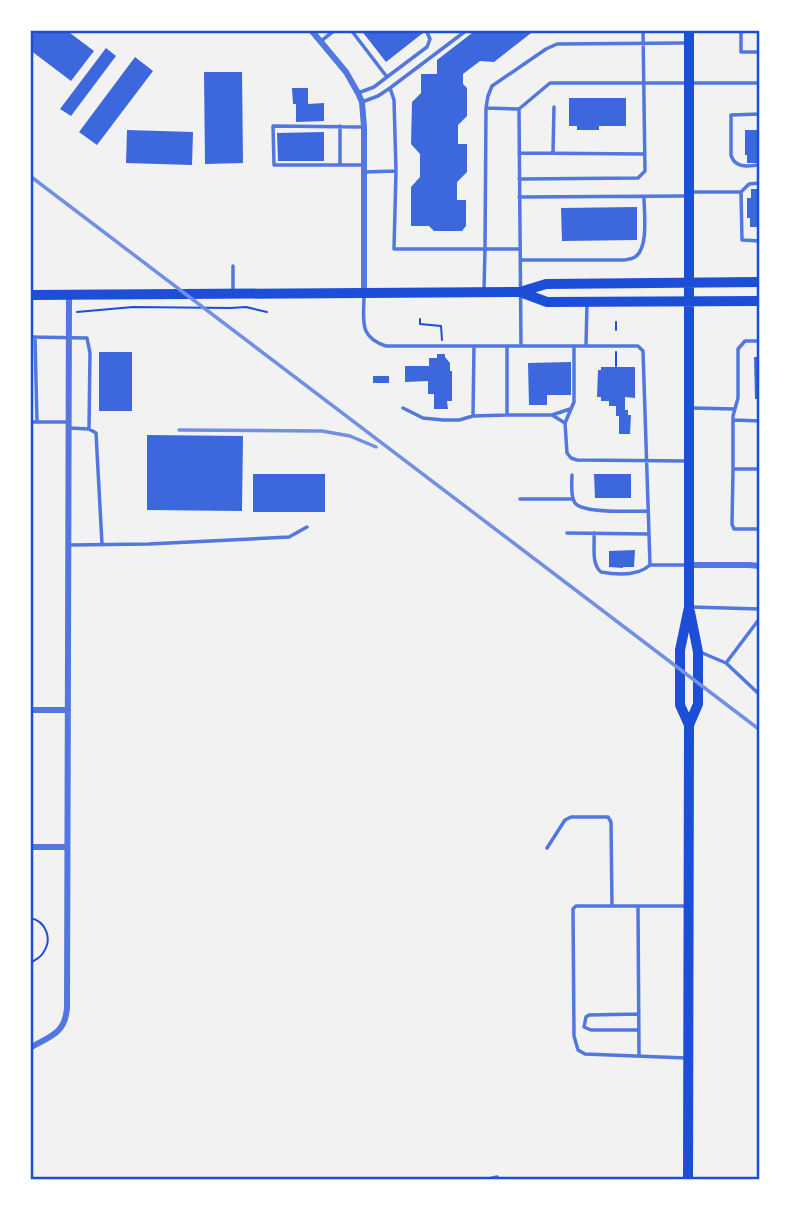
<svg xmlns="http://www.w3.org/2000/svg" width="790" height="1210" font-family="'Public Sans',sans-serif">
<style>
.building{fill:#3d67dc}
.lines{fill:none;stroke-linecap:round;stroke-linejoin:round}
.path{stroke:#1d4ed8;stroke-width:2}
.service{stroke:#5277de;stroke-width:3.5}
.minor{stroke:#5277de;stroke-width:6}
.primary{stroke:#1d4ed8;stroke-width:10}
.rail{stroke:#7290e2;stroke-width:3.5}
.neatline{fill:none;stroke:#1d4ed8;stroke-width:2.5}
</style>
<rect width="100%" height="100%" fill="#f2f2f2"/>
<path class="building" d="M30 30H66L94 51 71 81 30 50Z
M361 30H420L423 33 386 62Z
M476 30H535L494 62 480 61 463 74V84L467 88V116L458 125V144H467V172L457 182V200H466V226L462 231H434L429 226H411V187L420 177V154L411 144 412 102 421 93V74H437V60Z
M106 48 116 56 71 116 60 109Z
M135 57 153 71 97 145 79 132Z
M204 72H242L243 163 205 164Z
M292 88H308V104L324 103V121L296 122V104H293Z
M569 98H626V126H599V130H577V126H569Z
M127 130 193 132 192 165 126 163Z
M745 130H759L760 163H747V155H745Z
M324 132V161H278L277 133Z
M751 189H760V227H750V218H747V198H751Z
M637 207V240L562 241 561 208Z
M99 352H132V411H99Z
M437 354H445V357L450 363V371H452V401H447L448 409H434V394H428V381L405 382V366H429V358H437Z
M754 357H760V399H755Z
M571 362V395H547V405H529L528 363Z
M601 367H635V398L625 397V410H628V415H631L630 434H619V416H616V406H609V401H601V397H597L598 370H601Z
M373 376H389V383H373Z
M147 435 243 436 242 511 147 510Z
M253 474H325V512H253Z
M594 474H631V498H595Z
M635 550 634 567H623V568L609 567V551Z"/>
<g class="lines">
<path class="path" d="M77 312 133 307 230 308 246 307 267 312
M420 319V324L441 326 442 340
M616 330V322
M616 366V352
M30 918C46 921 53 939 43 953 40 958 35 960 30 963"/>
<path class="service" d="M351 30 387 77 374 87 358 93
M741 30V52H760
M321 41 335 30
M387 77 427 47 430 39 426 30
M390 88 394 100 396 171 394 249H485L484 290
M362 102 378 96 390 88 467 30
M486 108 488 96 492 86 546 49 557 44 685 43
M760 114 731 115V155C735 169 748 166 760 165
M340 126V165
M519 153 645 154
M553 153 554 107
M362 165H274L273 126 364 127
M364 172 396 171
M519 179 638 178 645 171 643 30
M691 192H741L742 240 760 241
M741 192 749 184 760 183
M519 197 685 196
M519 249H485L486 108 519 109
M520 260H625C629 259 632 259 635 257 649 248 644 212 644 197
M233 266V291
M364 295C364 320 358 337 386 346H638L643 351 649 534
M30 337 87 338 90 353 89 429
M35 337 37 422
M760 341H745L738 349V398L733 416V469H760
M586 345 587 304
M521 346 519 109 550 83H760
M403 408 423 418 443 420H459L473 416 507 415V346
M692 408 735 409
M507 415H552L565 423 567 453 571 458 577 460 688 461
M552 415 570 409
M473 416 474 346
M734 420 760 421
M30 422H69
M565 423 574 402V347
M69 428 89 429 96 433 102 544
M733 470 732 524 734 529H760
M572 475C572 483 570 496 575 503 583 514 633 511 648 511
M520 499H573
M567 533 649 534 650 565H686
M594 533C595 546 591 564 601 572 617 575 638 576 650 565
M70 545 149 544 289 537 307 527
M691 607 760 609
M700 652 726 663 760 695
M726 663 760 618
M547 848 565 820 571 817H608L611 822 612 906
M638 906 639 1056
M639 1014 589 1015 586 1017 584 1027 591 1030H639
M686 1058 585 1054 578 1050 574 1036 573 909 576 906H687
M485 1180 497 1177 498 1180"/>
<path class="minor" d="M311 30 346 72 358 93 362 102 364 127V293
M689 565H749L760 566
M30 710H68
M30 847H67
M30 1048C50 1036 65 1034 67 1008L69 294"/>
<path class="primary" d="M689 30V607L680 650V705L689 725
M520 292 547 302 760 301
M30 295 520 292 546 284 760 282
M688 1180 689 725 698 704V652L690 612"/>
<path class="rail" d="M30 176 760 730
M179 430 322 431 350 436 376 447"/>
</g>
<rect width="790" height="1210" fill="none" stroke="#ffffff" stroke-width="63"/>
<rect x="32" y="32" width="726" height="1146" class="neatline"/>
</svg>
